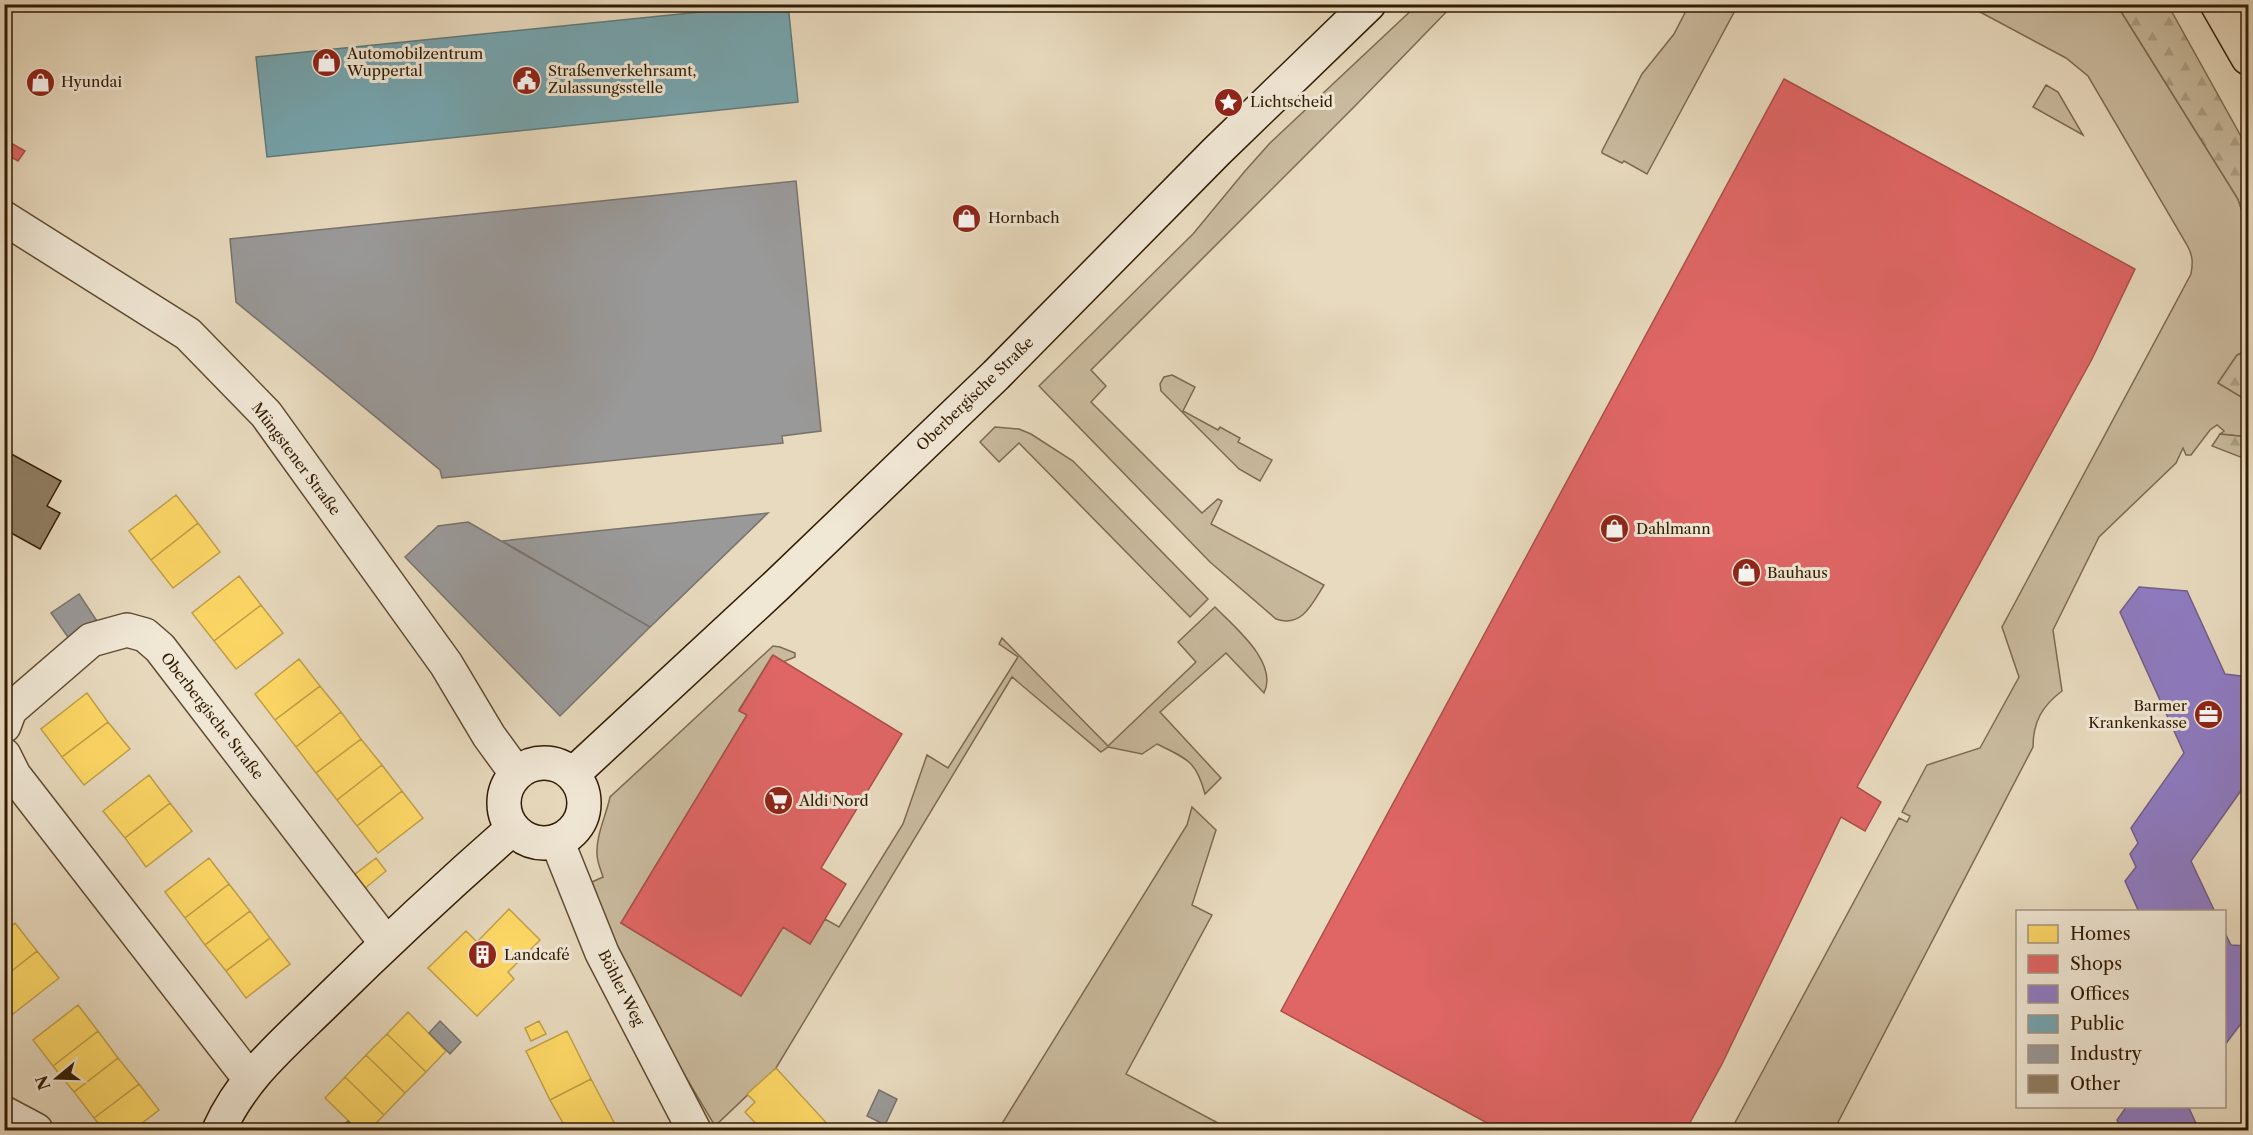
<svg xmlns="http://www.w3.org/2000/svg" width="2253" height="1135" font-family="'Libre Caslon Text',serif">
<style>
.grass{fill:#c9ba9e;stroke:#7d6a50;stroke-width:1.5}
.forest{fill:url(#forest-firs);stroke:#7d6a50;stroke-width:1.5}
.homes{fill:#ffd966;stroke:#c1a048;stroke-width:1.5}
.shops{fill:#e06666;stroke:#ac5048;stroke-width:1.5}
.offices{fill:#8e7cc3;stroke:#725f89;stroke-width:1.5}
.public{fill:#76a5af;stroke:#617c7b;stroke-width:1.5}
.industry{fill:#999;stroke:#7a736c;stroke-width:1.5}
.building{fill:#907e64;stroke:#311b02;stroke-width:1.5}
.lines{fill:none;stroke-linecap:round;stroke-linejoin:round}
.street-casing{stroke:#5f4b31;stroke-width:36}
.secondary-casing{stroke:#311b02;stroke-width:36}
.highway-casing{stroke:#311b02;stroke-width:36}
.street{stroke:#f0e7d5;stroke-width:33}
.secondary{stroke:#f0e7d5;stroke-width:33}
.highway{stroke:#e8dabe;stroke-width:33}
.labels{text-anchor:middle;stroke-width:6;stroke-linejoin:round;paint-order:stroke}
.poi-label{font-size:15px;fill:#311b02;stroke:#f0e7d5;text-anchor:start}
.street-label{font-size:15px;fill:#311b02;stroke:#f0e7d5}
</style>
<defs>
<pattern id="forest-firs" width="22" height="20" patternUnits="userSpaceOnUse" patternTransform="scale(1.5)"><rect width="22" height="20" fill="#c9ba9e"/><path d="M5 1l3.5 6h-7zM16 11l3.5 6h-7z" fill="#ad9f86"/></pattern>
</defs>
<rect width="100%" height="100%" fill="#e8dabe"/>
<filter id="stains"><feTurbulence type="fractalNoise" baseFrequency=".00333" numOctaves="4"/><feColorMatrix values="0 0 0 0 .2 0 0 0 0 .09 0 0 0 0 .02 0 0 0 .5 -.17"/></filter>
<radialGradient id="worn" r=".72"><stop offset=".6" stop-color="#630" stop-opacity="0"/><stop offset="1" stop-color="#630" stop-opacity=".3"/></radialGradient>
<path class="grass" d="M1417 5H1453L1355 106 1091 370 1106 386 1091 402 1202 513 1218 499 1222 501 1211 524 1324 585C1312 604 1302 628 1276 619L1210 562 1039 386 1193 234 1245 171 1270 143Z
M1689 5H1738L1647 174 1624 161 1622 163 1602 153V151L1642 74 1674 34Z
M1967 5H2117L2238 199 2248 229V350L2237 355 2218 383 2248 401V437L2220 434 2224 431 2217 425 2210 430 2191 455H2186L2183 448 2176 463 2099 537 2053 630 2062 691C2042 706 2033 722 2033 747L1834 1130H1731L1899 818 1907 822 1910 816 1902 812 1927 765 1980 748 2019 677 2002 627 2191 274C2193 263 2193 256 2187 245L2088 76 2066 58Z
M2046 85 2058 92 2083 135 2033 107Z
M1172 375 1195 387 1183 411 1218 430 1220 427 1240 438 1238 442 1272 460 1260 481 1239 469 1161 391 1160 384 1164 377Z
M995 427 1019 429 1031 434 1073 461 1208 599 1190 617 1019 443 999 462 980 442Z
M1215 607C1233 626 1279 662 1264 693L1226 653 1160 712 1221 778 1205 794C1196 760 1187 759 1157 744L1142 754 1108 747 1101 752 1012 677 776 1068 715 1126 666 1044 616 947 592 882 603 877C601 870 597 862 597 854 596 835 606 816 610 797L773 646 780 647 795 653V657L783 662 772 656 739 710 747 715 621 923 741 996 783 927 810 944 825 919 839 927 903 824 927 755 948 768 1018 657 999 644 1002 638 1108 746 1196 662 1178 642Z
M1192 807 1216 830 1192 905 1212 915 1126 1074 1231 1130H998L1187 825Z"/>
<path class="forest" d="M2117 5H2168L2248 149V229L2238 199Z
M2248 350V401L2218 383 2237 355Z
M2220 434 2248 437V460L2212 446Z"/>
<path class="homes" d="M176 495 198 523 151 560 129 531Z
M198 523 220 552 173 588 151 560Z
M239 576 261 605 214 641 192 613Z
M261 605 283 633 236 669 214 641Z
M299 659 320 686 275 720 255 694Z
M320 686 341 712 296 747 275 720Z
M87 693 108 722 62 757 41 729Z
M341 712 361 739 316 773 296 747Z
M108 722 130 749 84 785 62 757Z
M361 739 382 765 337 800 316 773Z
M382 765 402 791 357 826 337 800Z
M149 775 170 803 125 838 103 811Z
M402 791 423 818 378 853 357 826Z
M170 803 192 831 146 867 125 838Z
M209 858 229 884 185 918 165 892Z
M376 858 386 871 364 889 354 875Z
M229 884 250 911 205 945 185 918Z
M509 909 540 940 508 972 514 979 477 1016 428 968 466 931 477 942Z
M250 911 270 938 226 971 205 945Z
M15 923 37 951 4 977V932Z
M270 938 290 964 246 998 226 971Z
M37 951 59 978 13 1014 4 1003V977Z
M78 1005 98 1031 53 1066 33 1040Z
M408 1012 446 1051 426 1072 387 1034Z
M539 1021 546 1034 531 1041 525 1028Z
M98 1031 118 1058 74 1092 53 1066Z
M567 1031 591 1079 550 1100 526 1051Z
M387 1034 426 1072 405 1093 366 1055Z
M366 1055 405 1093 384 1115 345 1077Z
M118 1058 139 1084 94 1118 74 1092Z
M776 1068 831 1128 828 1130H779L773 1124 762 1130 745 1112 755 1102 747 1094Z
M345 1077 384 1115 369 1130H358L325 1098Z
M591 1079 618 1130H567L550 1100Z
M139 1084 159 1110 133 1130H104L94 1118Z"/>
<path class="shops" d="M1784 79 2135 269 2092 359 1857 787 1881 802 1865 831 1841 817 1722 1064 1686 1130H1500L1281 1011Z
M4 139 25 151 18 161 4 153Z
M773 655 902 734 821 868 846 884 810 944 783 927 741 996 621 923 747 715 739 711Z"/>
<path class="offices" d="M2139 587 2187 591 2225 674 2248 677V786L2245 785 2191 861 2215 912H2139L2125 881 2136 867 2130 854 2138 843 2131 828 2184 753 2120 612Z
M2224 931 2231 945 2248 946V1026L2240 1025 2224 1046Z
M2127 1106H2188L2199 1130H2122L2117 1120Z"/>
<path class="public" d="M779 4H788L798 102 267 157 256 57Z"/>
<path class="industry" d="M796 181 821 431 782 436 783 443 442 478 440 470 236 302 230 239Z
M768 513 650 627 502 541Z
M468 522 650 627 560 716 405 557 438 526Z
M79 594 97 621 70 640 51 613Z
M440 1021 461 1042 450 1054 429 1033Z
M879 1090 897 1099 885 1125 867 1116Z
M348 1121 358 1130H338Z"/>
<path class="building" d="M4 450 61 481 47 506 60 513 40 549 4 529Z"/>
<g class="lines">
<defs>
<path id="street" d="M4 218 188 334 266 414 446 664 489 736 516 773
M4 726 10 710 91 640 127 630 145 635 160 648 386 943
M4 755 14 775 249 1078
M557 841 602 953 694 1130
M4 1113 36 1130"/>
<path id="secondary" d="M504 803a40 40 0 1 1 80 0a40 40 0 1 1-80 0Z
M573 774 777 585 996 375 1216 152 1369 4
M219 1130C242 1078 283 1044 323 1005 385 944 447 886 512 829"/>
<path id="highway" d="M2217 4 2248 58"/>
</defs>
<use href="#street" class="street-casing"/>
<use href="#secondary" class="secondary-casing"/>
<use href="#highway" class="highway-casing"/>
<use href="#street" class="street"/>
<use href="#secondary" class="secondary"/>
<use href="#highway" class="highway"/>
</g>
<defs>
<symbol id="shop-disc" viewBox="-11 -11 22 22"><circle r="9.5" fill="#8f2418" stroke="#f0e7d5"/><path d="M-5-2.5h2.3a2.7 3.5 0 0 1 5.4 0H5L5.5 6h-11ZM-1.5-2.5h3a1.5 2.3 0 0 0-3 0Z" fill="#fff"/></symbol>
<symbol id="civic-disc" viewBox="-11 -11 22 22"><circle r="9.5" fill="#8f2418" stroke="#f0e7d5"/><path d="M-.6-6.5H3V-4.5H.6V-3L4-1V1h2V6H-6V1h2V-1L-.6-3ZM-1.2 2.5V6h2.4V2.5Z" fill="#fff"/></symbol>
<symbol id="sight-disc" viewBox="-11 -11 22 22"><circle r="9.5" fill="#8f2418" stroke="#f0e7d5"/><path d="M0-6L1.8-2.2L6-1.7L2.9 1.2L3.7 5.4L0 3.3L-3.7 5.4L-2.9 1.2L-6-1.7L-1.8-2.2Z" fill="#fff"/></symbol>
<symbol id="office-disc" viewBox="-11 -11 22 22"><circle r="9.5" fill="#8f2418" stroke="#f0e7d5"/><path d="M-6-3h4V-5.5h4V-3h4V5H-6ZM-1-4.5V-3h2v-1.5ZM-6 0V1H6V0Z" fill="#fff"/></symbol>
<symbol id="supermarket-disc" viewBox="-11 -11 22 22"><circle r="9.5" fill="#8f2418" stroke="#f0e7d5"/><path d="M-6-5.5h2.5l.6 2H6L4.5 2H-2.5L-4.4-4H-6ZM-1.5 3.2a1.3 1.3 0 1 0 .1 0ZM3 3.2a1.3 1.3 0 1 0 .1 0Z" fill="#fff"/></symbol>
<symbol id="building-disc" viewBox="-11 -11 22 22"><circle r="9.5" fill="#8f2418" stroke="#f0e7d5"/><path d="M-4-6H4V6H1V3H-1V6H-4ZM-2.5-4.3h1.7v1.8h-1.7ZM.8-4.3h1.7v1.8H.8ZM-2.5-1h1.7V.8h-1.7ZM.8-1h1.7V.8H.8Z" fill="#fff"/></symbol>
</defs>
<g fill-rule="evenodd">
<use href="#shop-disc" x="310" y="46" width="33" height="33"/>
<use href="#civic-disc" x="510" y="64" width="33" height="33"/>
<use href="#shop-disc" x="24" y="66" width="33" height="33"/>
<use href="#sight-disc" x="1212" y="86" width="33" height="33"/>
<use href="#shop-disc" x="950" y="202" width="33" height="33"/>
<use href="#shop-disc" x="1598" y="512" width="33" height="33"/>
<use href="#shop-disc" x="1730" y="556" width="33" height="33"/>
<use href="#office-disc" x="2192" y="698" width="33" height="33"/>
<use href="#supermarket-disc" x="762" y="784" width="33" height="33"/>
<use href="#building-disc" x="466" y="938" width="33" height="33"/>
</g>
<g class="labels">
<g class="poi-label">
<text x="347" y="59">Automobilzentrum<tspan x="347" dy="17">Wuppertal</tspan></text>
<text x="548" y="76">Straßenverkehrsamt,<tspan x="548" dy="17">Zulassungsstelle</tspan></text>
<text x="61" y="87">Hyundai</text>
<text x="1250" y="107">Lichtscheid</text>
<text x="988" y="223">Hornbach</text>
<text x="1636" y="534">Dahlmann</text>
<text x="1767" y="578">Bauhaus</text>
<text x="2187" y="711" text-anchor="end">Barmer<tspan x="2187" dy="17">Krankenkasse</tspan></text>
<text x="799" y="806">Aldi Nord</text>
<text x="504" y="960">Landcafé</text>
</g>
<g class="street-label">
<text transform="translate(975 394) rotate(-44)" y="5">Oberbergische Straße</text>
<text transform="translate(296 459) rotate(53)" y="5">Müngstener Straße</text>
<text transform="translate(212 716) rotate(52)" y="5">Oberbergische Straße</text>
<text transform="translate(621 988) rotate(63)" y="5">Böhler Weg</text>
</g>
</g>
<rect width="2253" height="1135" fill="none" stroke="#e8dabe" stroke-width="24"/>
<rect x="6" y="6" width="2241" height="1123" fill="none" stroke="#311b02" stroke-width="3"/>
<rect x="12" y="12" width="2229" height="1111" fill="none" stroke="#311b02" stroke-width="1.5"/>
<rect x="2016" y="910" width="210" height="198" fill="#f0e7d5" stroke="#a49581" stroke-width="1.5"/>
<rect x="2028" y="925" width="30" height="18" fill="#ffd966" stroke="#a49581" stroke-width="1.5"/>
<text x="2070" y="940" font-size="18" fill="#311b02">Homes</text>
<rect x="2028" y="955" width="30" height="18" fill="#e06666" stroke="#a49581" stroke-width="1.5"/>
<text x="2070" y="970" font-size="18" fill="#311b02">Shops</text>
<rect x="2028" y="985" width="30" height="18" fill="#8e7cc3" stroke="#a49581" stroke-width="1.5"/>
<text x="2070" y="1000" font-size="18" fill="#311b02">Offices</text>
<rect x="2028" y="1015" width="30" height="18" fill="#76a5af" stroke="#a49581" stroke-width="1.5"/>
<text x="2070" y="1030" font-size="18" fill="#311b02">Public</text>
<rect x="2028" y="1045" width="30" height="18" fill="#999999" stroke="#a49581" stroke-width="1.5"/>
<text x="2070" y="1060" font-size="18" fill="#311b02">Industry</text>
<rect x="2028" y="1075" width="30" height="18" fill="#907e64" stroke="#a49581" stroke-width="1.5"/>
<text x="2070" y="1090" font-size="18" fill="#311b02">Other</text>
<g transform="translate(57 1078) rotate(251)" stroke="#f0e7d5" stroke-width="4.5" paint-order="stroke">
<path d="M0-4.5L10 22L0 15L-10 22Z" fill="#311b02"/>
<text y="-9" font-size="16" font-weight="bold" text-anchor="middle" fill="#311b02">N</text>
</g>
<rect width="100%" height="100%" filter="url(#stains)"/>
<rect width="100%" height="100%" fill="url(#worn)"/>
</svg>
